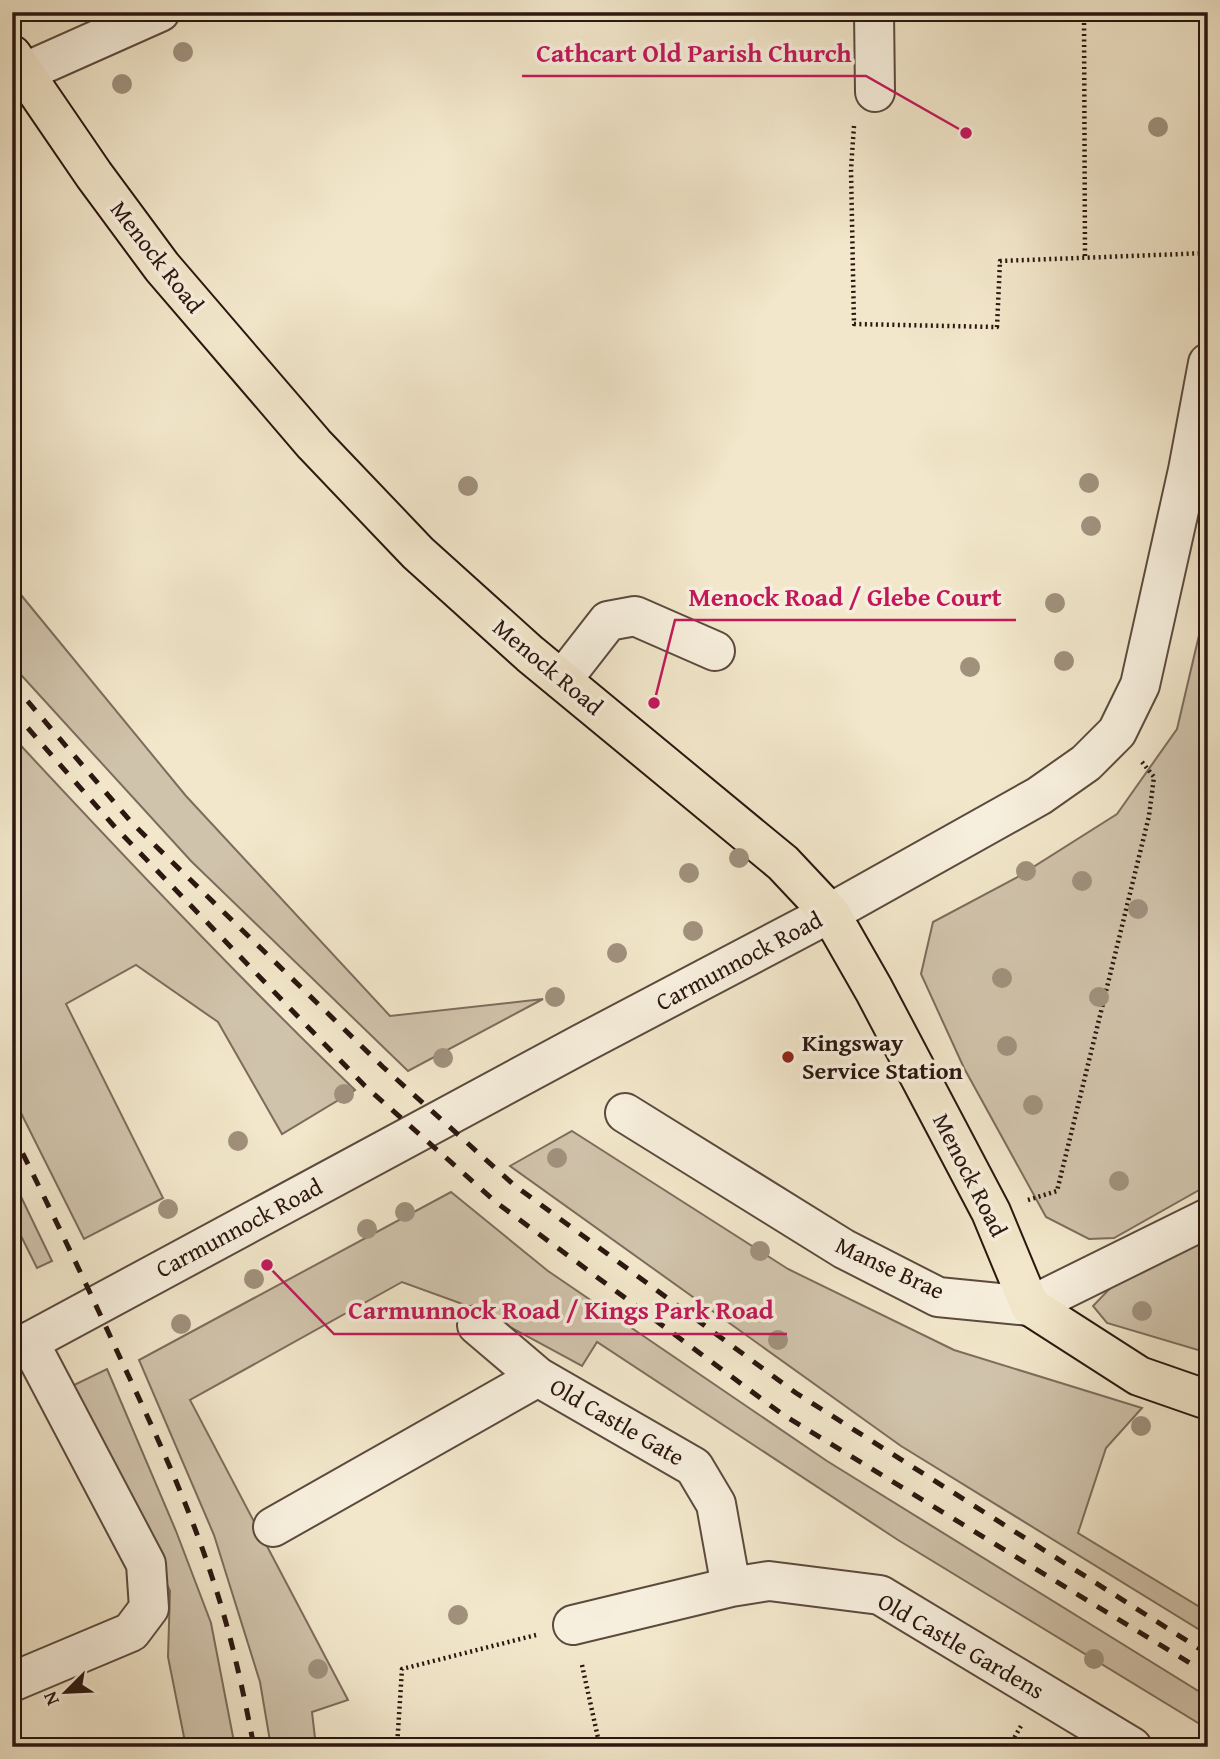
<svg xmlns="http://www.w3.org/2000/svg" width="1220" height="1759" font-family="'Gentium Book Plus',serif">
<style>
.green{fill:#d0c3ab;stroke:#7d6c5d;stroke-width:2}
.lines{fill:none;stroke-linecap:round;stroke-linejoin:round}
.minor-casing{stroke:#5c4a3e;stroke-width:42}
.major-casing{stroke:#2a160f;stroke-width:42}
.path{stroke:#2a160f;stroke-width:4.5;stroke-dasharray:2 3.5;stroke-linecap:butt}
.minor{stroke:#f7efdd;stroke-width:38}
.major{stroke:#f2e7cb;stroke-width:38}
.rail{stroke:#2a160f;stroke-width:5;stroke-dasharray:12 12;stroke-linecap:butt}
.tree{fill:#a0917d}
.poi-dot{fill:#8f2418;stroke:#f7efdd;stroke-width:2.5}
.labels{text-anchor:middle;stroke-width:7;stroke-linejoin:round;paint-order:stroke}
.street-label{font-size:24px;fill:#2a160f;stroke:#f7efdd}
.poi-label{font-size:24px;font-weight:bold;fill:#2a160f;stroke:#f7efdd;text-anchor:start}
.leader{fill:none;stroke:#c2185b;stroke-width:2.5}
.callout-dot{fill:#c2185b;stroke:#f7efdd;stroke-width:2.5}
.callout-label{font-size:26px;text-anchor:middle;font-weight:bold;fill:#c2185b;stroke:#f7efdd;stroke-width:7;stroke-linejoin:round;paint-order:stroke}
</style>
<rect width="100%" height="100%" fill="#f2e7cb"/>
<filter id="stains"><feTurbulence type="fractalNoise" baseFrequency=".00286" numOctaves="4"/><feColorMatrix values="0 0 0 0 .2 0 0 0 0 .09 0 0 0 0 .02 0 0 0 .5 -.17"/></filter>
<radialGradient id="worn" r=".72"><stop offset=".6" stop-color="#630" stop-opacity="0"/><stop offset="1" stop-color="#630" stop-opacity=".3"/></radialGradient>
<path class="green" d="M12 584 186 796 390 1016 543 999 408 1071 191 861 12 665Z
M1208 597V1185L1114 1238 1089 1239 1046 1217 964 1068 921 974 933 922 1016 878 1117 814 1177 729Z
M12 736C124 857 237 976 355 1090L282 1134 218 1022 136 965 66 1004 163 1198 84 1239 12 1095Z
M572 1131 788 1269 954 1350 1142 1408 1106 1448 1078 1533 1208 1612V1635L901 1446 510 1166Z
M12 1178 52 1261 37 1268 12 1218Z
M451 1192 548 1271 827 1461 1208 1697V1729L898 1540 597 1342 582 1366 479 1310 402 1282 190 1400 348 1700 312 1712 316 1747H271L260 1682 214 1535 139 1360Z
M1208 1235V1353L1107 1323 1093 1306 1117 1281Z
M107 1369 176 1531 211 1623 235 1747H186L168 1657 170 1591 72 1386Z"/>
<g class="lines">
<defs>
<path id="minor" d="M874 12 875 92
M23 73 160 12
M562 680 608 621 635 616 715 651
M625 1113 844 1249 938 1297 1030 1306 1208 1218
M477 1325 538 1377 694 1467 716 1504 731 1587
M12 1351 583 1043 830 913 1039 796 1086 763 1117 732 1140 685 1188 470 1208 363
M273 1527 538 1377
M573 1625 731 1587 769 1581 880 1595 1132 1747
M12 1682 131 1632 149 1608 146 1564 29 1342"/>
<path id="major" d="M12 55 94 175 162 267 314 444 418 553 530 654 783 863 830 913 874 990 991 1212 1030 1306 1139 1376 1208 1400"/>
</defs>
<use href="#minor" class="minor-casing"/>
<use href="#major" class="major-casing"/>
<path class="path" d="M1084 12 1085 259
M854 126 851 169 854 324 997 327 1000 261 1208 253
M1028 1200 1057 1191 1149 816 1154 777 1142 762
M582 1665 600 1747
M397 1747 402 1669 536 1635
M936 1747 971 1739 980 1747
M1009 1747 1021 1726"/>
<use href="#minor" class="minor"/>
<use href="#major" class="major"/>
<path class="rail" d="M12 683 132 823 383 1067 514 1185 796 1393 1208 1654
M12 710 114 826 365 1086 497 1203 782 1414 1208 1674
M12 1132C50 1208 87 1285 122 1362 155 1432 188 1503 212 1577 231 1633 243 1690 254 1747"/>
</g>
<g class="tree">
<circle cx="183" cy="52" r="10"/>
<circle cx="122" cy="84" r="10"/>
<circle cx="1158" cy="127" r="10"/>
<circle cx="1089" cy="483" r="10"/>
<circle cx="468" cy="486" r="10"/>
<circle cx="1091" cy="526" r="10"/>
<circle cx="1055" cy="603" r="10"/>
<circle cx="1064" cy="661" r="10"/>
<circle cx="970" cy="667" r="10"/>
<circle cx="739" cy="858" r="10"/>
<circle cx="1026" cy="871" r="10"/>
<circle cx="689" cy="873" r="10"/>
<circle cx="1082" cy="881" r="10"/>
<circle cx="1138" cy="909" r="10"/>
<circle cx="693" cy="931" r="10"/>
<circle cx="617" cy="953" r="10"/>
<circle cx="1002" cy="978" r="10"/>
<circle cx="555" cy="997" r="10"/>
<circle cx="1099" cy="997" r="10"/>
<circle cx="1007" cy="1046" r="10"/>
<circle cx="443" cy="1058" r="10"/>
<circle cx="344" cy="1094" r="10"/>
<circle cx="1033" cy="1105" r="10"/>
<circle cx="238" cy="1141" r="10"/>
<circle cx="557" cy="1158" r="10"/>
<circle cx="1119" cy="1181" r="10"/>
<circle cx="168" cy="1209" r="10"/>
<circle cx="405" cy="1212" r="10"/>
<circle cx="367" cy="1229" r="10"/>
<circle cx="760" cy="1251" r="10"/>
<circle cx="254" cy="1279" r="10"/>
<circle cx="1142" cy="1311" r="10"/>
<circle cx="181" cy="1324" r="10"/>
<circle cx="778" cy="1340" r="10"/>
<circle cx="1141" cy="1426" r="10"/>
<circle cx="458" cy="1615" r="10"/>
<circle cx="1094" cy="1659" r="10"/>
<circle cx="318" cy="1669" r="10"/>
</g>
<circle class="poi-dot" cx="788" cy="1057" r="7"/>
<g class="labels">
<g class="street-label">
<text transform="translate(157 257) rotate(52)" y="8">Menock Road</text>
<text transform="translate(548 667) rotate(40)" y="8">Menock Road</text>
<text transform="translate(739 961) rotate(-28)" y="8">Carmunnock Road</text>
<text transform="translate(970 1175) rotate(63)" y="8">Menock Road</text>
<text transform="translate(239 1228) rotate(-28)" y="8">Carmunnock Road</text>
<text transform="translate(890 1268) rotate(25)" y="8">Manse Brae</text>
<text transform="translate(617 1422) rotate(30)" y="8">Old Castle Gate</text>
<text transform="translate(961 1646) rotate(30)" y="8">Old Castle Gardens</text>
</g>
<g class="poi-label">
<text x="802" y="1051">Kingsway<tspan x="802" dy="28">Service Station</tspan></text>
</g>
</g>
<path class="leader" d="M966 133L866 76H522M654 703L675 620H1016M267 1265L334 1334H787"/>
<g class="callout-dot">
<circle cx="966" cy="133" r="7"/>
<circle cx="654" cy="703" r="7"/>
<circle cx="267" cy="1265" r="7"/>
</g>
<g class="callout-label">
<text x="694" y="62">Cathcart Old Parish Church</text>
<text x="845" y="606">Menock Road / Glebe Court</text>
<text x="561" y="1319">Carmunnock Road / Kings Park Road</text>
</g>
<rect width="1220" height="1759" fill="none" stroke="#f2e7cb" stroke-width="42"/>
<rect x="14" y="14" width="1192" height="1731" fill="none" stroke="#2a160f" stroke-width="3.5"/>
<rect x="21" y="21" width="1178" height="1717" fill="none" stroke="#2a160f" stroke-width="2"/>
<g transform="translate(66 1692) rotate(246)" stroke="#f7efdd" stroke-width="5" paint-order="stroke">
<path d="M0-5L12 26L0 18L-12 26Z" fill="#2a160f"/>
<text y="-10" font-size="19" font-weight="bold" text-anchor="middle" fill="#2a160f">N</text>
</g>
<rect width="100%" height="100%" filter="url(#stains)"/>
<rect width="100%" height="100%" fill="url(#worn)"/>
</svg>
